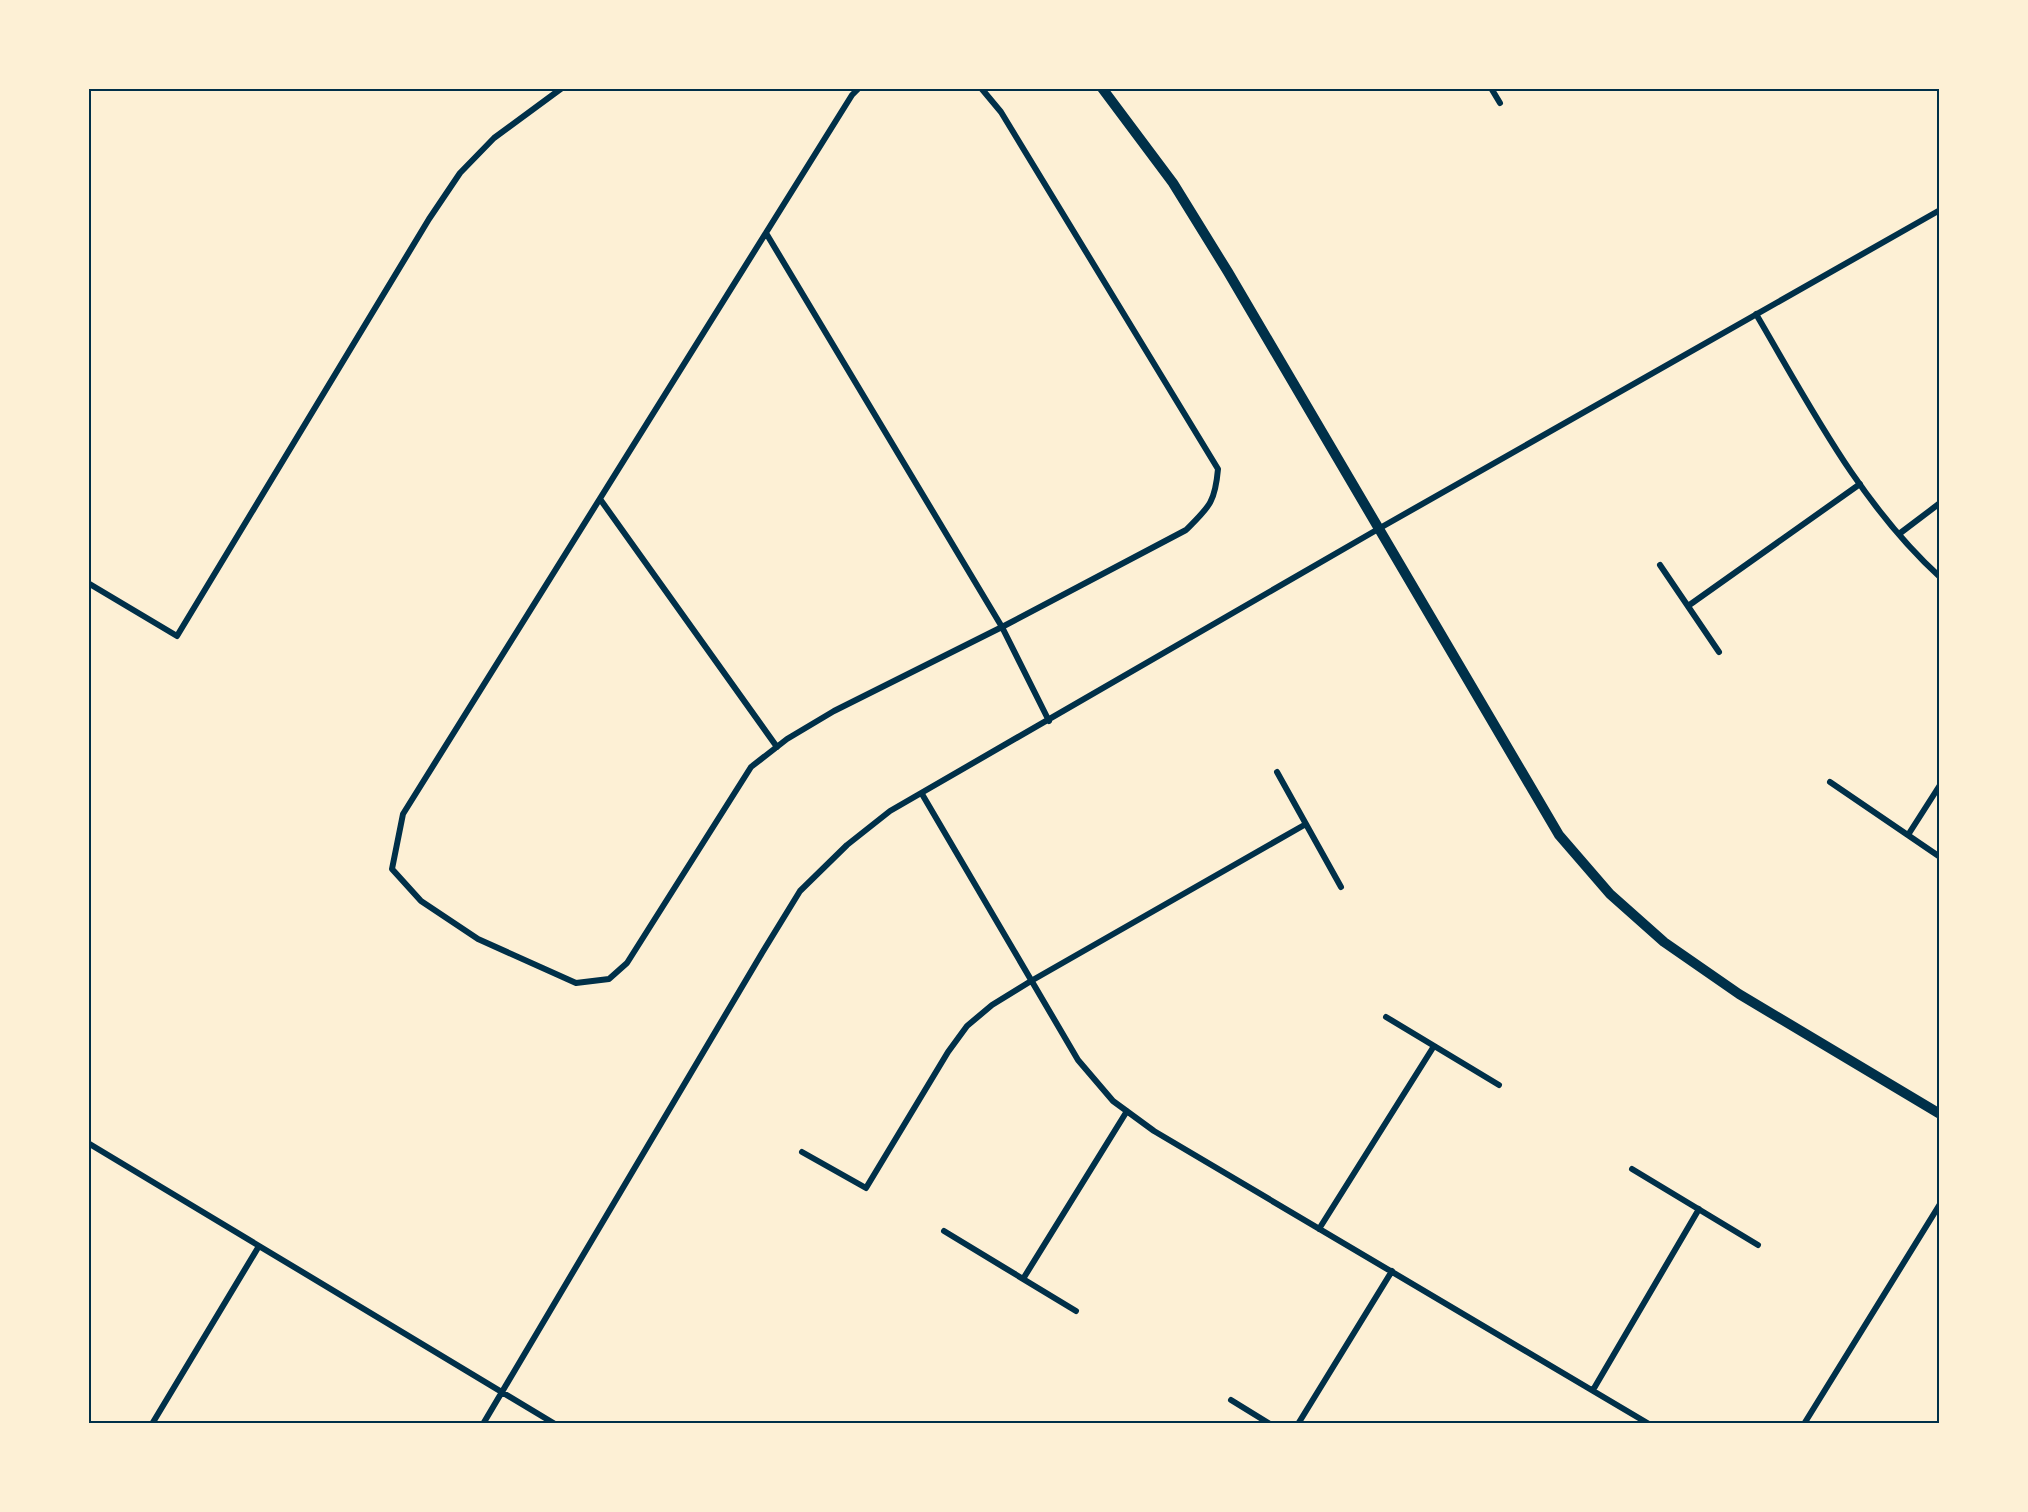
<svg xmlns="http://www.w3.org/2000/svg" width="2028" height="1512" font-family="Karla,sans-serif">
<style>
.lines{fill:none;stroke-linecap:round;stroke-linejoin:round}
.minor{stroke:#003049;stroke-width:6}
.tertiary{stroke:#003049;stroke-width:10}
.neatline{fill:none;stroke:#003049;stroke-width:2}
</style>
<rect width="100%" height="100%" fill="#fdf0d5"/>
<g class="lines">
<path class="minor" d="M859 88 852 95 403 814 392 869 421 901 478 939 576 983 609 979 627 963 751 767 787 739 834 711 1002 627 1186 530C1209 507 1215 503 1218 469L1001 112 981 88
M1491 88 1500 103
M766 233 1002 627 1049 721
M1756 314C1810 406 1860 504 1940 577
M600 499 777 747
M1899 534 1940 503
M1660 565 1719 652
M88 583 177 636 429 219 460 173 494 138 562 88
M1688 606 1860 484
M1277 772 1341 887
M1830 782 1940 857
M922 794 1078 1060 1113 1101 1154 1131 1649 1424
M1908 835 1940 785
M1386 1017 1499 1085
M88 1143 555 1424
M802 1152 866 1188 948 1052 967 1026 992 1005 1031 981 1306 824
M1632 1169 1758 1245
M1319 1229 1434 1046
M944 1231 1076 1311
M1023 1279 1127 1111
M1593 1390 1699 1209
M1231 1400 1270 1424
M152 1424 259 1246
M483 1424 762 953 800 891 847 845 890 811 1380 528 1940 210
M1298 1424 1392 1271
M1804 1424 1940 1204"/>
<path class="tertiary" d="M1102 88 1173 183 1228 272 1559 835 1610 894 1664 942 1739 994 1940 1114"/>
</g>
<rect width="2028" height="1512" fill="none" stroke="#fdf0d5" stroke-width="180"/>
<rect x="90" y="90" width="1848" height="1332" class="neatline"/>
</svg>
